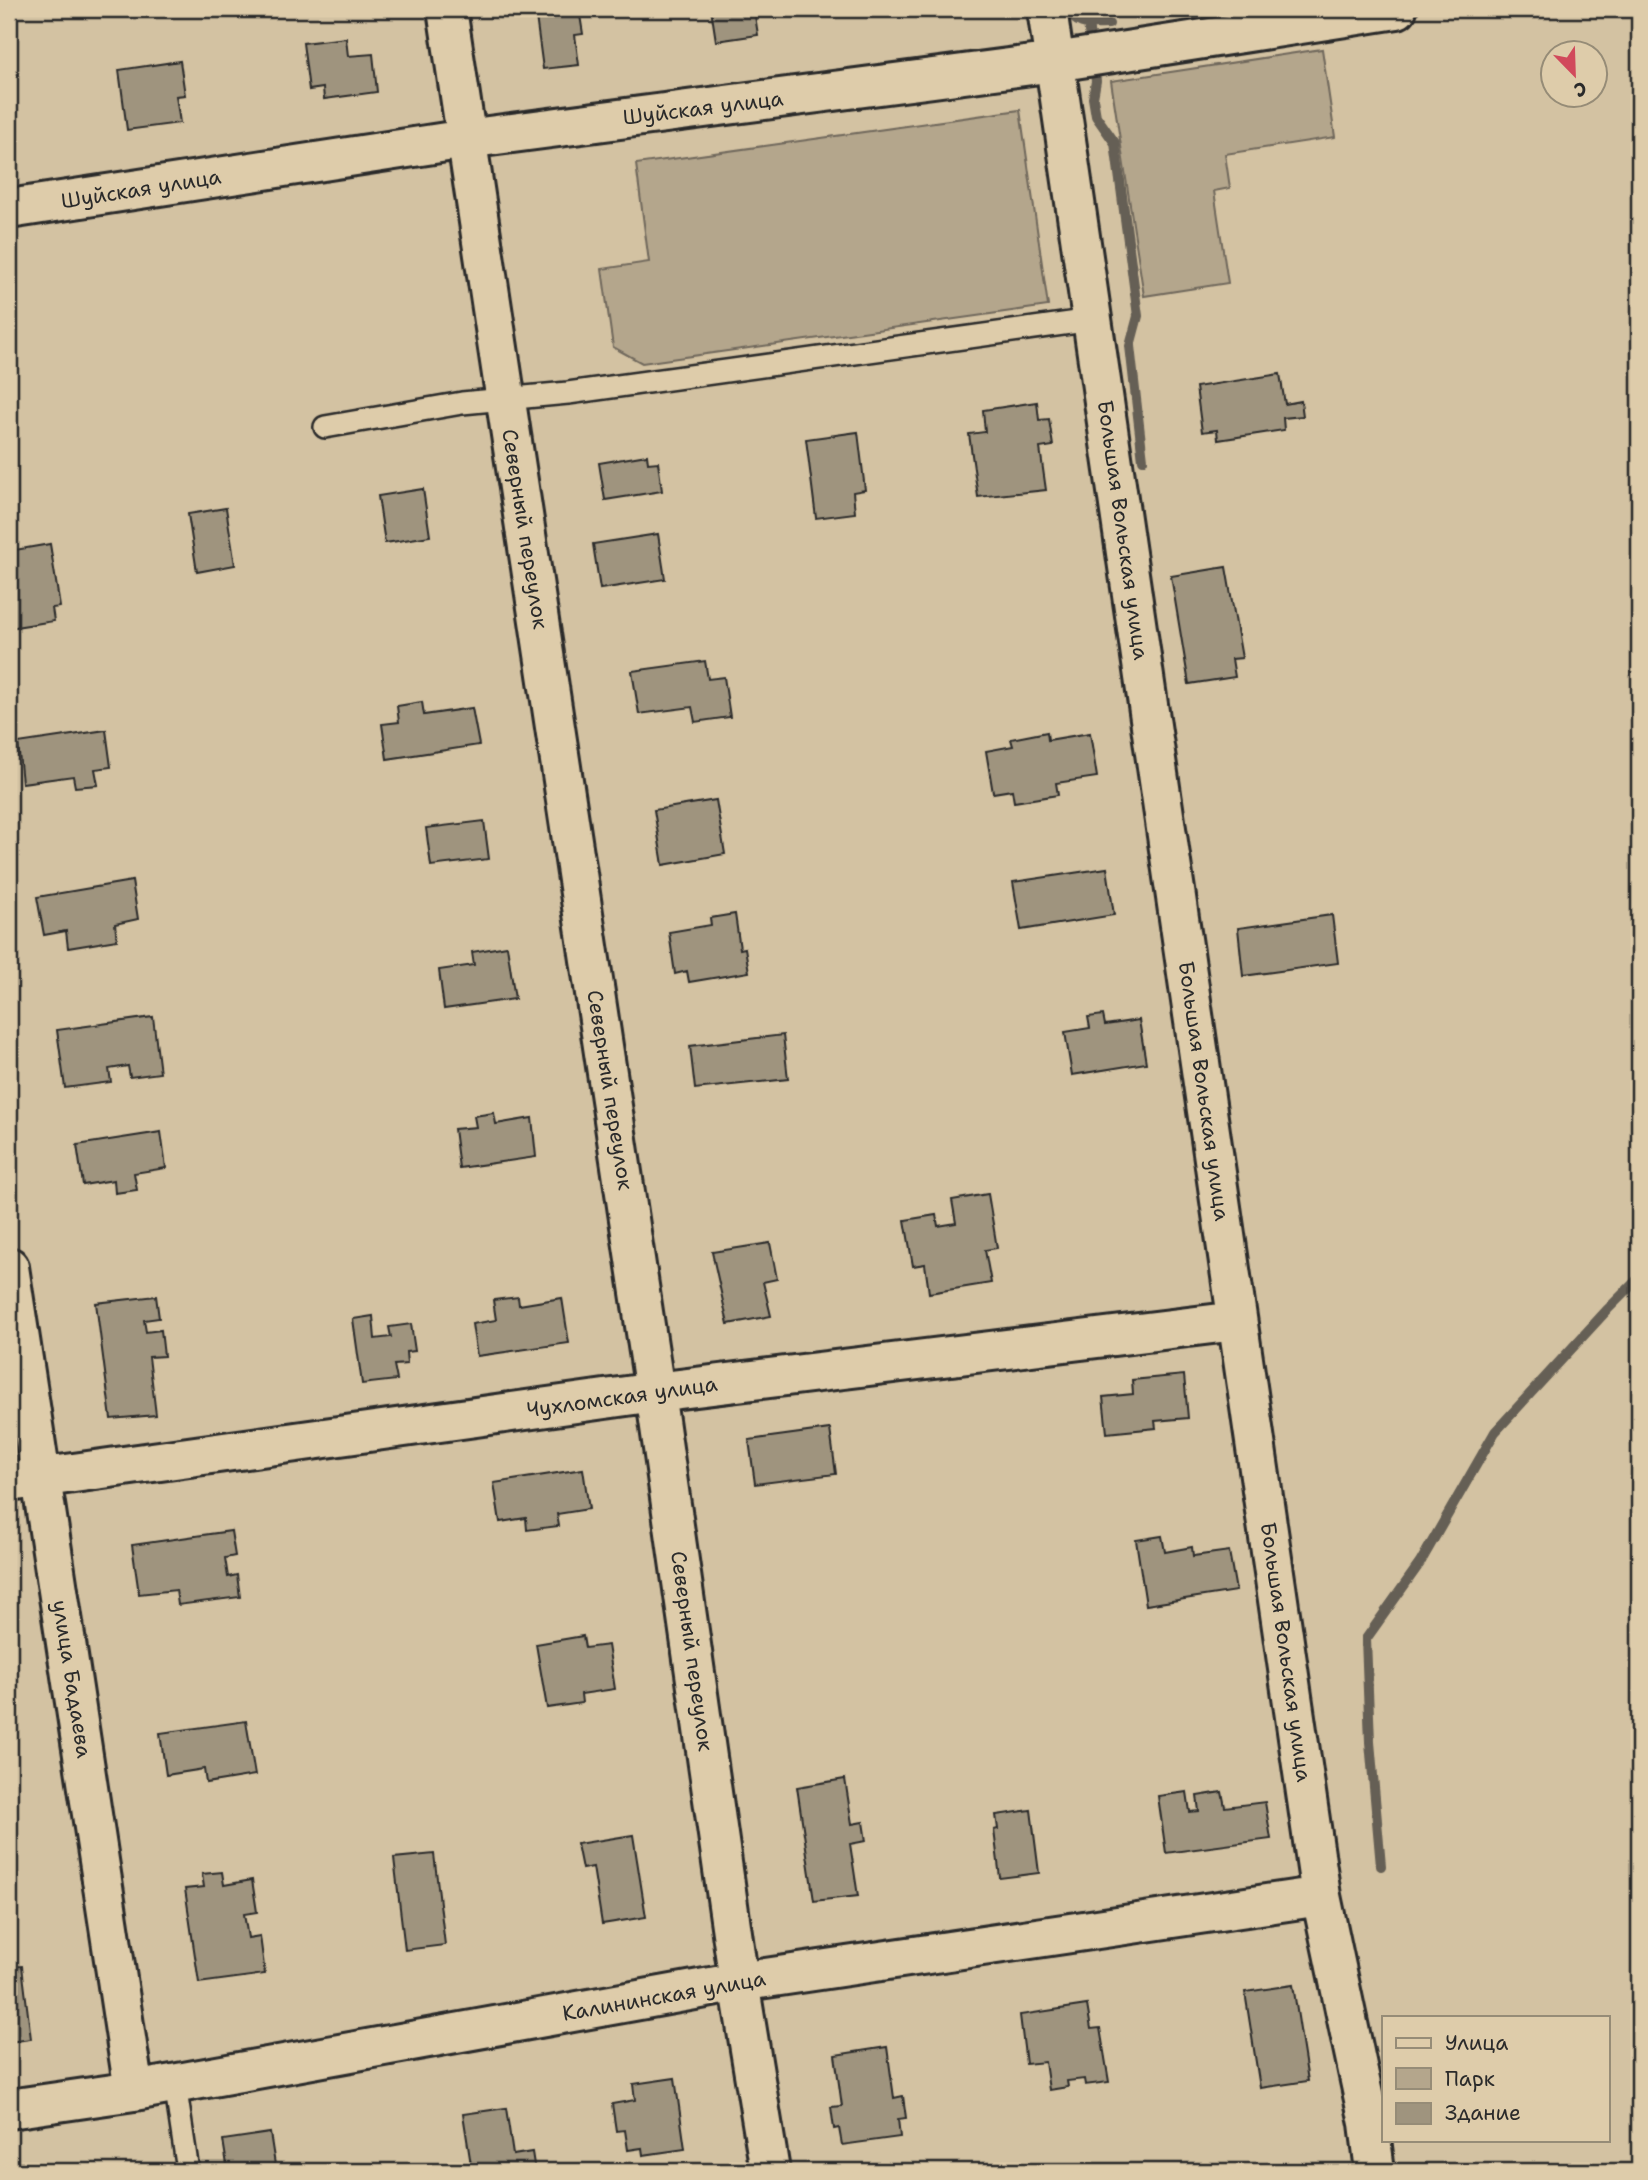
<svg xmlns="http://www.w3.org/2000/svg" width="1648" height="2180" font-family="'Shantell Sans',sans-serif">
<style>
.green{fill:#b4a68c;stroke:#70685c;stroke-width:2}
.lines{fill:none;stroke-linecap:round;stroke-linejoin:round}
.stream{stroke:#655f54;stroke-width:10}
.building{fill:#9f947e;stroke:#2b2b2b;stroke-width:2}
.service-casing{stroke:#2b2b2b;stroke-width:26}
.minor-casing{stroke:#2b2b2b;stroke-width:44}
.service{stroke:#deccaa;stroke-width:21}
.minor{stroke:#deccaa;stroke-width:38}
.labels{text-anchor:middle;stroke-width:5;stroke-linejoin:round;paint-order:stroke}
.street-label{font-size:21px;fill:#2b2b2b;stroke:#deccaa}
</style>
<rect width="100%" height="100%" fill="#d3c2a2"/>
<filter id="ink" filterUnits="userSpaceOnUse"><feTurbulence type="fractalNoise" baseFrequency=".0143" numOctaves="2"/><feDisplacementMap in="SourceGraphic" scale="14" xChannelSelector="R" yChannelSelector="G"/><feConvolveMatrix kernelMatrix="1 2 1 2 8 2 1 2 1" color-interpolation-filters="sRGB"/></filter>
<g filter="url(#ink)">
<path class="green" d="M1322 49 1335 137 1225 154 1230 188 1214 191 1228 283 1144 296 1111 81Z
M1020 110 1048 306 642 363 613 347 602 269 649 262 636 164Z"/>
<g class="lines">
<path class="stream" d="M1068 9C1076 28 1091 24 1109 24
M1088 24 1096 81 1093 98 1096 116 1115 143 1138 316 1130 346 1143 460
M1381 1866 1370 1742 1366 1639 1420 1563 1495 1432 1608 1309 1639 1278"/>
</g>
<path class="building" d="M535 9H579L583 34 575 35 579 65 543 69Z
M711 9H754L758 35 716 41Z
M928 9H979L980 10 929 17Z
M346 38 348 56 373 54 377 92 324 99 323 88 309 90 303 43Z
M180 61 185 95 176 96 180 123 127 130 119 70Z
M1280 374 1285 404 1301 401 1303 416 1283 418 1284 430 1218 440 1217 430 1202 432 1196 387Z
M1037 402 1039 420 1049 419 1053 446 1040 448 1046 490 978 497 969 434 985 432 983 410Z
M858 432 865 490 853 492 855 513 816 518 806 439Z
M647 455 648 463 658 462 662 491 605 500 599 463Z
M423 489 430 536 385 543 378 496Z
M226 508 235 565 197 572 188 514Z
M658 534 665 579 600 589 593 544Z
M50 544 60 607 52 608 54 621 9 628V551Z
M1226 567 1242 658 1232 659 1235 677 1189 684 1171 576Z
M705 661 708 679 724 677 730 717 695 722 692 707 639 714 632 671Z
M422 702 424 715 472 708 479 745 387 759 382 724 399 722 397 706Z
M106 730 111 767 95 769 98 785 75 787 73 776 22 783 18 743Z
M1047 732 1048 740 1090 733 1097 777 1056 783 1058 795 1014 802 1012 790 993 793 986 751 1013 746 1011 739Z
M716 800 725 854 663 865 654 810Z
M484 821 489 859 431 866 426 828Z
M1107 868 1114 915 1021 930 1013 882Z
M132 881 138 919 115 924 117 940 68 948 66 931 44 935 37 897Z
M735 914 740 949 745 948 749 972 689 982 687 971 675 974 669 932 711 925 710 918Z
M1332 915 1338 963 1243 976 1238 928Z
M507 946 515 999 444 1009 439 970 474 965 472 952Z
M1103 1015 1105 1025 1139 1020 1146 1063 1072 1075 1065 1032 1090 1028 1088 1017Z
M153 1017 160 1073 130 1077 128 1066 109 1069 111 1082 65 1088 57 1030Z
M783 1035 788 1079 695 1089 690 1046Z
M494 1113 496 1124 532 1118 536 1157 459 1168 454 1129 476 1127 474 1116Z
M161 1132 166 1168 134 1173 137 1190 115 1193 114 1180 83 1185 77 1145Z
M988 1194 997 1248 985 1250 991 1283 929 1293 925 1264 913 1266 905 1220 936 1215 938 1226 956 1223 952 1200Z
M770 1243 777 1279 763 1282 771 1316 728 1324 712 1252Z
M156 1296 159 1318 144 1320 146 1332 161 1330 164 1356 149 1357 156 1415 111 1419 96 1303Z
M518 1297 519 1305 562 1298 569 1343 477 1356 472 1324 496 1320 493 1300Z
M373 1316 375 1339 391 1337 389 1327 411 1324 415 1351 406 1352 407 1364 394 1365 397 1380 362 1384 353 1319Z
M1184 1375 1188 1418 1155 1421 1156 1428 1107 1433 1103 1397 1133 1394 1132 1380Z
M830 1429 836 1474 755 1484 749 1440Z
M583 1469 589 1509 557 1514 559 1526 527 1530 526 1518 500 1522 494 1483Z
M231 1531 235 1556 225 1558 228 1577 237 1575 240 1597 178 1605 176 1590 139 1594 132 1545Z
M1162 1536 1165 1552 1192 1547 1193 1556 1229 1551 1236 1591 1146 1605 1136 1540Z
M583 1636 585 1648 608 1645 615 1689 581 1694 582 1703 547 1708 536 1644Z
M246 1721 255 1775 206 1783 204 1769 166 1775 160 1733Z
M845 1779 852 1824 863 1822 866 1841 850 1844 858 1896 814 1901 797 1787Z
M1187 1792 1190 1812 1199 1811 1197 1796 1222 1792 1225 1807 1265 1802 1271 1839 1166 1853 1158 1796Z
M1031 1810 1039 1873 1000 1878 994 1830 998 1829 996 1815Z
M633 1835 646 1917 602 1924 593 1867 582 1869 577 1844Z
M434 1854 445 1945 405 1950 394 1858Z
M222 1872 224 1885 252 1880 257 1912 244 1914 248 1938 260 1936 265 1974 199 1983 185 1889 204 1887 202 1874Z
M22 1966 31 2039 9 2042V1967Z
M1293 1985 1308 2081 1260 2088 1245 1992Z
M1087 2005 1091 2029 1100 2028 1109 2082 1085 2085 1084 2079 1067 2081 1068 2087 1049 2090 1045 2062 1026 2064 1020 2015Z
M887 2047 894 2098 903 2096 906 2118 898 2119 900 2137 842 2145 839 2128 834 2129 831 2107 842 2106 835 2055Z
M675 2078 685 2149 643 2155 642 2148 628 2150 625 2130 616 2131 612 2104 635 2100 633 2084Z
M506 2108 513 2155 532 2152 535 2171H472L463 2114Z
M270 2133 276 2171H228L223 2140Z"/>
<g class="lines">
<defs>
<path id="service" d="M325 427 462 403 568 393 1092 320
M175 2084 188 2171"/>
<path id="minor" d="M447 9 655 1392 739 1982 770 2171
M1047 9 1321 1896 1369 2123 1375 2171
M9 209 466 139 1055 62 1397 9
M9 1267 134 2091
M9 1482 655 1392 1237 1321
M9 2109 134 2091 739 1982 1321 1896"/>
</defs>
<use href="#service" class="service-casing"/>
<use href="#minor" class="minor-casing"/>
<use href="#service" class="service"/>
<use href="#minor" class="minor"/>
</g>
</g>
<g class="labels">
<g class="street-label">
<text transform="translate(703 108) rotate(-7)" y="7">Шуйская улица</text>
<text transform="translate(141 189) rotate(-9)" y="7">Шуйская улица</text>
<text transform="translate(525 529) rotate(81)" y="7">Северный переулок</text>
<text transform="translate(1123 530) rotate(82)" y="7">Большая Вольская улица</text>
<text transform="translate(610 1090) rotate(81)" y="7">Северный переулок</text>
<text transform="translate(1204 1091) rotate(82)" y="7">Большая Вольская улица</text>
<text transform="translate(622 1397) rotate(-8)" y="7">Чухломская улица</text>
<text transform="translate(692 1651) rotate(82)" y="7">Северный переулок</text>
<text transform="translate(1286 1652) rotate(82)" y="7">Большая Вольская улица</text>
<text transform="translate(72 1679) rotate(81)" y="7">улица Бадаева</text>
<text transform="translate(664 1996) rotate(-10)" y="7">Калининская улица</text>
</g>
</g>
<rect width="1648" height="2180" fill="none" stroke="#deccaa" stroke-width="35"/>
<rect x="18" y="18" width="1613" height="2145" fill="none" stroke="#2b2b2b" stroke-width="2.5" filter="url(#ink)"/>
<rect x="1382" y="2016" width="228" height="126" fill="#deccaa" stroke="#968c77" stroke-width="2"/>
<rect x="1396" y="2038" width="35" height="10" fill="#deccaa" stroke="#968c77" stroke-width="2"/>
<text x="1445" y="2050" font-size="21" fill="#2b2b2b">Улица</text>
<rect x="1396" y="2068" width="35" height="21" fill="#b4a68c" stroke="#968c77" stroke-width="2"/>
<text x="1445" y="2086" font-size="21" fill="#2b2b2b">Парк</text>
<rect x="1396" y="2103" width="35" height="21" fill="#9f947e" stroke="#968c77" stroke-width="2"/>
<text x="1445" y="2120" font-size="21" fill="#2b2b2b">Здание</text>
<g transform="translate(1574 74) rotate(157)"><circle r="33" fill="#deccaa" stroke="#968c77" stroke-width="2"/>
<path d="M0-5L12 26L0 18L-12 26Z" fill="#d1495b"/>
<text y="-10" font-size="19" font-weight="bold" text-anchor="middle" fill="#2b2b2b">С</text>
</g>
</svg>
